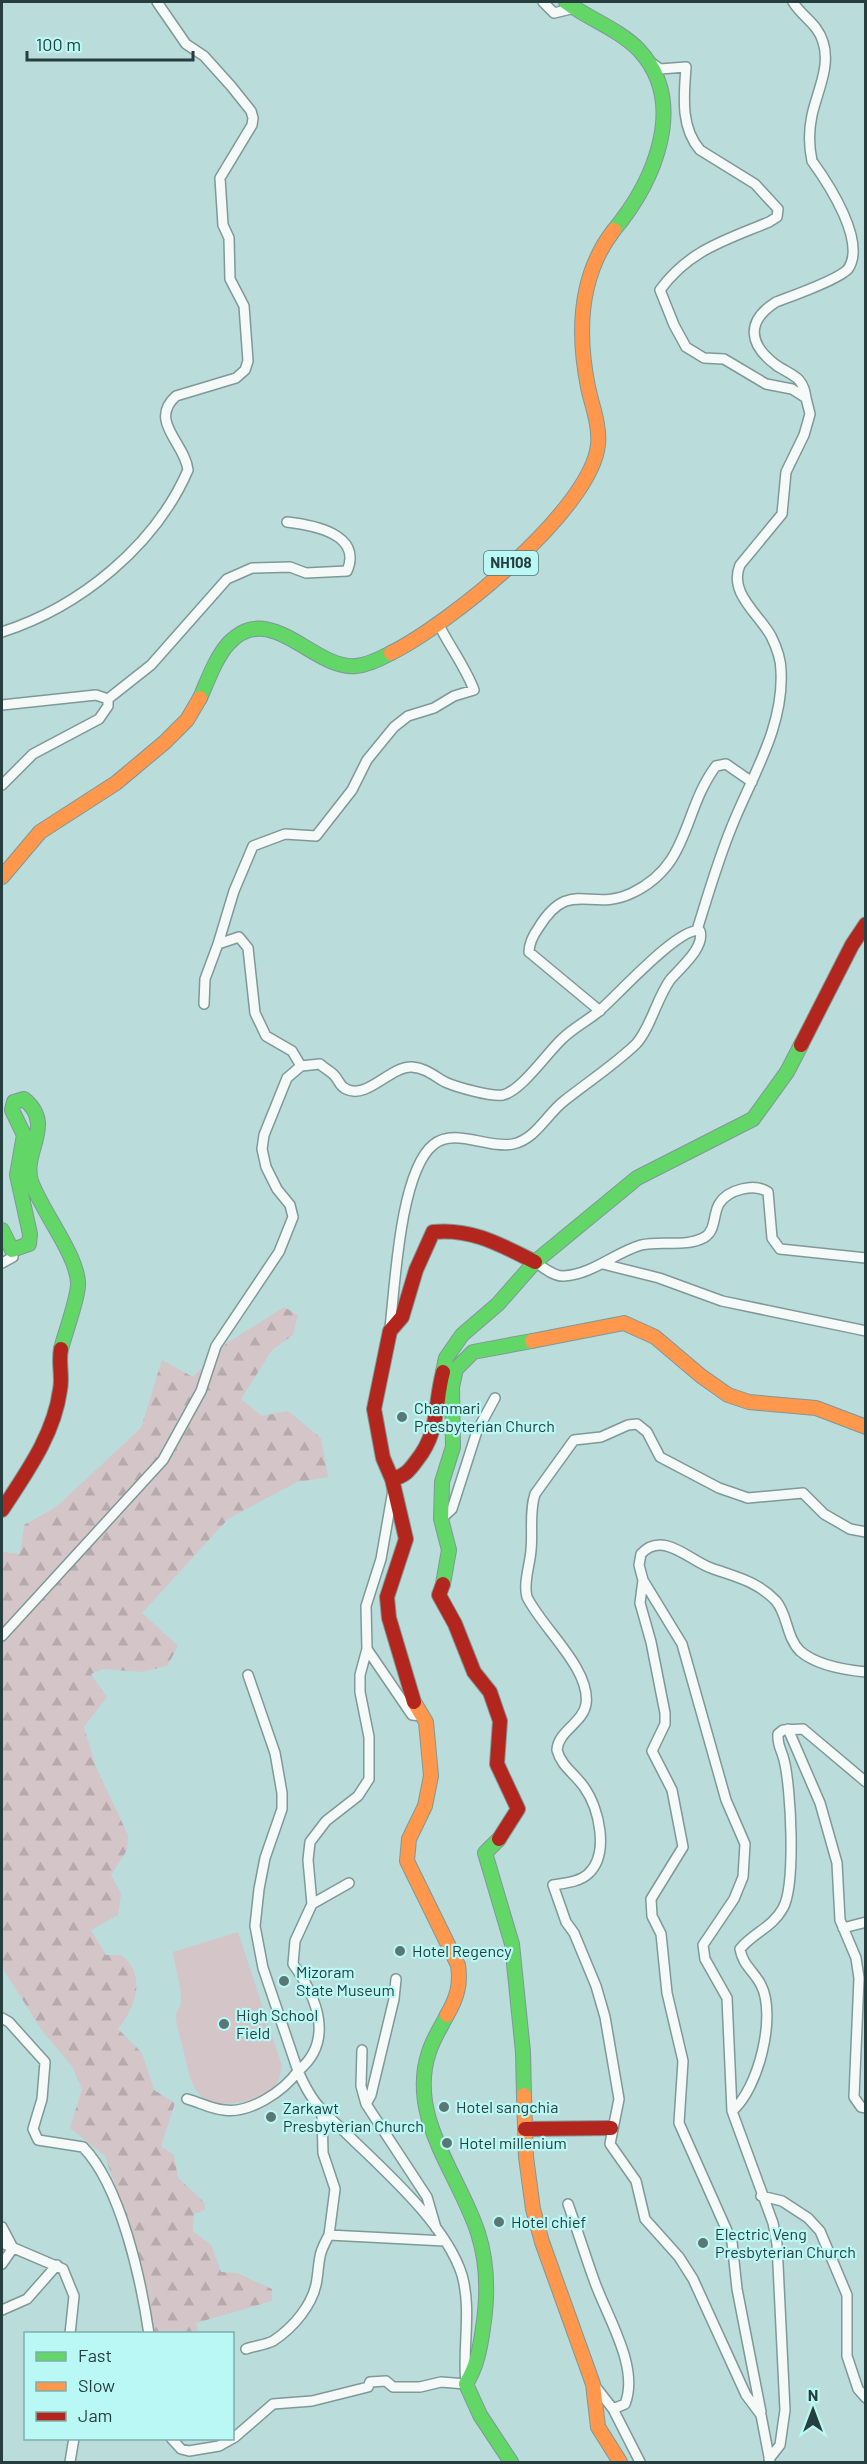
<svg xmlns="http://www.w3.org/2000/svg" width="867" height="2464" font-family="Barlow,sans-serif">
<style>
.forest{fill:url(#forest-firs)}
.pitch{fill:#d4c5c8}
.lines{fill:none;stroke-linecap:round;stroke-linejoin:round}
.street-casing{stroke:#7e9997;stroke-width:12}
.fast-casing{stroke:#7e9997;stroke-width:16}
.slow-casing{stroke:#7e9997;stroke-width:16}
.jam-casing{stroke:#7e9997;stroke-width:16}
.street{stroke:#f5faf9;stroke-width:9}
.fast{stroke:#63d668;stroke-width:14}
.slow{stroke:#ff974d;stroke-width:14}
.jam{stroke:#b3261e;stroke-width:14}
.poi-dot{fill:#5a7675;stroke:#b9f8f4;stroke-width:2}
.labels{text-anchor:middle;stroke-width:4.5;stroke-linejoin:round;paint-order:stroke}
.shield{fill:#b9f8f4;stroke:#527675;stroke-width:1.5}
.shield-label{font-size:15px;font-weight:bold;fill:#263f3e}
.poi-label{font-size:16px;fill:#263f3e;stroke:#b9f8f4;text-anchor:start}
</style>
<defs>
<pattern id="forest-firs" width="22" height="20" patternUnits="userSpaceOnUse" patternTransform="scale(1.5)"><rect width="22" height="20" fill="#d4c5c8"/><path d="M5 1l3.5 6h-7zM16 11l3.5 6h-7z" fill="#b6aaad"/></pattern>
</defs>
<rect width="100%" height="100%" fill="#badcda"/>
<path class="forest" d="M284 1307 298 1315 293 1335 272 1350 241 1399 262 1416 288 1411 321 1438 328 1477 297 1482 228 1519 142 1613 178 1646 167 1666 141 1672 103 1669 91 1674 107 1697 84 1727 96 1767 128 1835 127 1850 111 1875 121 1894 118 1915 91 1930 106 1955H121C147 1975 136 2007 118 2029L142 2053 154 2090 175 2103 161 2146 174 2155 178 2178 204 2202 205 2210 194 2214 193 2231 211 2245 221 2272 237 2273 272 2289V2301L196 2323 199 2333H155L126 2216 105 2156 70 2128 82 2089 72 2066 43 2032 5 1972 2 1960V1552L20 1554 24 1525 56 1507 141 1428 162 1360 193 1377 227 1343Z"/>
<path class="pitch" d="M238 1932 282 2066C279 2087 268 2097 246 2101 200 2111 192 2093 184 2052 181 2040 176 2027 176 2015 176 2011 181 2007 181 2003 182 1988 175 1968 173 1952Z"/>
<g class="lines">
<defs>
<path id="street" d="M543 2 554 13 575 8
M793 2C802 17 818 24 823 42 831 66 817 92 812 115 809 129 809 147 812 161 828 183 867 242 848 269 838 280 792 296 776 302 746 321 748 344 776 365 783 370 793 374 799 380 804 386 805 391 806 398
M653 64 660 69 686 67C684 95 680 127 700 150L755 184 778 209 777 217 769 222C726 240 689 250 660 290L674 325 686 347 704 358 724 359 766 384 792 389 806 398 810 414 804 435 786 472 782 514 740 565C728 593 759 614 771 636 776 646 781 660 781 671 784 727 752 776 732 826 718 860 708 895 697 930
M2 632C80 607 155 546 188 470 185 443 148 421 176 396L236 378 245 370 248 361 244 306 230 279 229 238 223 225 220 178 252 125 253 118 251 111 231 86 204 56 186 44 157 2
M108 699 151 665 227 579 252 568 290 567 306 573 347 571C363 534 313 525 287 522
M2 705 96 695 108 699V706L99 719 33 754 2 785
M204 1004 205 979 218 944
M600 1011 529 952C529 943 534 934 539 927 570 877 590 913 632 893 691 865 682 811 716 766L726 764 752 782
M301 1066 292 1051 266 1036 255 1013 248 948 239 937 218 944 234 891 253 846 285 834 316 836 352 790 367 760 394 727 408 716 434 708 454 696 474 690C465 666 449 646 438 623
M535 1262C543 1267 554 1277 564 1276 593 1274 614 1253 641 1245 661 1240 686 1248 705 1237 716 1230 713 1214 719 1204 728 1189 755 1183 768 1192L772 1238 780 1249 866 1258
M2 1263 13 1257 12 1250
M603 1264 659 1278 722 1301 866 1331
M441 1519 452 1509 477 1431 495 1398
M643 1580 640 1603 651 1642 665 1713V1724L652 1751 672 1790 683 1847 651 1899 652 1916 661 1934 667 1993 683 2061 679 2123 732 2242 737 2289 761 2412
M2 1636 163 1460 201 1391 216 1346 279 1252 293 1217 290 1205 277 1189 266 1167 262 1149 264 1135 287 1078 301 1066 320 1064C324 1068 330 1071 334 1075 339 1080 339 1086 346 1089 367 1100 390 1066 412 1067 426 1068 434 1076 445 1082 456 1087 491 1097 503 1095 522 1090 547 1053 562 1039 573 1028 587 1021 598 1012 616 997 680 925 700 931 705 948 680 968 670 980 657 998 650 1029 636 1044 614 1065 588 1082 564 1101 547 1114 536 1139 513 1144 488 1149 454 1127 433 1145 400 1172 395 1285 390 1328
M367 1649 412 1715 422 1716
M788 1729 820 1803 837 1863 840 1920 856 1958 859 1978 854 2097 861 2107 866 2108
M312 1904 349 1883
M843 1928 866 1922
M396 1979 394 1999 371 2095 366 2104 427 2197 436 2228
M2 2018 9 2022 45 2062 42 2099 33 2129 38 2140 83 2147C121 2186 141 2280 149 2334
M362 2050 361 2086 366 2104
M187 2099C199 2102 211 2109 224 2110 249 2114 283 2092 298 2071L263 1968 255 1926 259 1889 265 1858 282 1809V1793L275 1753 248 1675
M732 2111 727 1998 705 1959 703 1945 734 1899 743 1877 745 1844 726 1800 682 1644 643 1580 639 1565 641 1554C663 1530 690 1561 711 1568 736 1577 757 1581 776 1601 788 1615 786 1637 800 1651 816 1665 845 1670 866 1672
M322 2114 323 2153 335 2189 329 2235
M761 2196 782 2201 808 2218 820 2231 847 2295V2356L858 2389 866 2398
M568 2204C577 2229 585 2255 594 2280 606 2315 640 2367 625 2404L613 2409 595 2386
M2 2227 13 2248 2 2264
M2 2243 63 2269 74 2296 70 2334
M2 2310 27 2299 57 2265
M246 2349C254 2346 265 2345 273 2341 293 2328 314 2304 317 2279 320 2257 318 2255 329 2235L445 2241
M613 2409 640 2462
M171 2438 181 2449 189 2451 219 2446 235 2437 273 2404 312 2401 368 2387 370 2382 386 2381 393 2387H420L441 2382 466 2384C462 2348 472 2311 462 2275 446 2225 388 2174 351 2138 324 2111 314 2108 298 2071 335 2041 317 1997 293 1964L295 1941 312 1904 308 1860 310 1842 326 1821 358 1796 369 1779V1737L360 1692V1675L367 1649 366 1606 381 1559 393 1490
M769 2459 780 2445 785 2410 777 2244 773 2223 732 2111C758 2090 777 2016 761 1985 754 1971 743 1966 740 1949 753 1933 773 1927 783 1908 796 1885 791 1787 784 1760 782 1751 777 1745 778 1734L783 1730 803 1729 866 1782
M70 2462 74 2438
M770 2462 761 2415 746 2395 693 2279 679 2257 645 2219 636 2181 610 2144 619 2099 605 2017 596 1986 574 1933 566 1922 553 1885C565 1883 579 1882 588 1874 610 1854 599 1808 584 1787 575 1774 561 1766 557 1750 558 1731 583 1723 586 1704 591 1669 542 1628 527 1597 523 1583 530 1565 531 1550 533 1531 529 1512 535 1494L574 1440 601 1437 628 1425 637 1424 647 1432 660 1457 719 1488 748 1498 803 1493 824 1514 850 1529 866 1532"/>
<path id="fast" d="M566 2C589 19 620 30 639 50 689 104 653 183 614 230
M200 698C208 680 215 659 228 644 270 598 313 670 356 666 368 665 380 659 391 653
M2 1230 12 1250 29 1244 30 1234 17 1175 24 1135 12 1110 14 1102 24 1099C56 1125 22 1151 31 1181 41 1210 76 1253 78 1282 79 1296 65 1333 61 1349
M443 1372 446 1358 462 1335 498 1304 535 1262 637 1178 753 1119 787 1072 801 1045
M443 1584 449 1550 441 1519 442 1482 453 1447 452 1387 456 1369 473 1352 532 1341
M499 1839 485 1853 512 1944 523 2052 524 2095
M447 2015C441 2027 433 2039 429 2052 407 2117 459 2174 478 2233 488 2264 488 2296 483 2328 480 2349 477 2366 466 2384L480 2415 511 2462"/>
<path id="slow" d="M391 653C448 625 591 510 598 445 600 425 592 406 588 387 577 332 579 275 614 230
M2 877 40 832 116 783 165 742 187 720 200 698
M532 1341 624 1323 655 1337 701 1376 728 1395 749 1402 816 1408 866 1427
M414 1702 426 1722 431 1776 425 1806 409 1839 407 1861 458 1965C461 1984 457 1998 447 2015
M524 2095 526 2157 533 2209 542 2242 593 2384 598 2427 620 2462"/>
<path id="jam" d="M801 1045 852 945 866 924
M392 1479 383 1458 374 1409 390 1331 402 1317 416 1270 433 1232C472 1228 501 1245 535 1262
M2 1510C26 1473 54 1435 60 1390 63 1377 58 1363 61 1349
M443 1584 439 1595 455 1624 474 1672 490 1692 500 1721 497 1764 518 1809 499 1839
M414 1702 389 1618 387 1597 406 1539 392 1479C405 1476 409 1471 417 1460 440 1431 434 1405 443 1372
M525 2129 611 2128"/>
</defs>
<use href="#street" class="street-casing"/>
<use href="#fast" class="fast-casing"/>
<use href="#slow" class="slow-casing"/>
<use href="#jam" class="jam-casing"/>
<use href="#street" class="street"/>
<use href="#fast" class="fast"/>
<use href="#slow" class="slow"/>
<use href="#jam" class="jam"/>
</g>
<g class="poi-dot">
<circle cx="402" cy="1417" r="6"/>
<circle cx="400" cy="1951" r="6"/>
<circle cx="284" cy="1981" r="6"/>
<circle cx="224" cy="2024" r="6"/>
<circle cx="444" cy="2107" r="6"/>
<circle cx="271" cy="2117" r="6"/>
<circle cx="447" cy="2143" r="6"/>
<circle cx="499" cy="2222" r="6"/>
<circle cx="703" cy="2243" r="6"/>
</g>
<g class="labels">
<rect class="shield" x="484" y="551" width="54" height="24" rx="4.5"/>
<g class="shield-label">
<text x="511" y="568">NH108</text>
</g>
<g class="poi-label">
<text x="414" y="1414">Chanmari<tspan x="414" dy="18">Presbyterian Church</tspan></text>
<text x="412" y="1957">Hotel Regency</text>
<text x="296" y="1978">Mizoram<tspan x="296" dy="18">State Museum</tspan></text>
<text x="236" y="2021">High School<tspan x="236" dy="18">Field</tspan></text>
<text x="456" y="2113">Hotel sangchia</text>
<text x="283" y="2114">Zarkawt<tspan x="283" dy="18">Presbyterian Church</tspan></text>
<text x="459" y="2149">Hotel millenium</text>
<text x="511" y="2228">Hotel chief</text>
<text x="715" y="2240">Electric Veng<tspan x="715" dy="18">Presbyterian Church</tspan></text>
</g>
</g>
<rect width="867" height="2464" fill="none" stroke="#263f3e" stroke-width="6"/>
<rect x="24" y="2332" width="210" height="108" fill="#b9f8f4" stroke="#7eaeab" stroke-width="1.5"/>
<rect x="36" y="2352" width="30" height="9" fill="#63d668" stroke="#7eaeab" stroke-width="1.5"/>
<text x="78" y="2362" font-size="18" fill="#263f3e">Fast</text>
<rect x="36" y="2382" width="30" height="9" fill="#ff974d" stroke="#7eaeab" stroke-width="1.5"/>
<text x="78" y="2392" font-size="18" fill="#263f3e">Slow</text>
<rect x="36" y="2412" width="30" height="9" fill="#b3261e" stroke="#7eaeab" stroke-width="1.5"/>
<text x="78" y="2422" font-size="18" fill="#263f3e">Jam</text>
<g transform="translate(813 2410)" stroke="#b9f8f4" stroke-width="4.5" paint-order="stroke">
<path d="M0-4.5L10 22L0 15L-10 22Z" fill="#263f3e"/>
<text y="-9" font-size="16" font-weight="bold" text-anchor="middle" fill="#263f3e">N</text>
</g>
<path d="M27 51v9h166v-9" fill="none" stroke="#263f3e" stroke-width="3"/>
<text x="36" y="51" font-size="18" fill="#263f3e" stroke="#b9f8f4" stroke-width="4.5" paint-order="stroke">100 m</text>
</svg>
